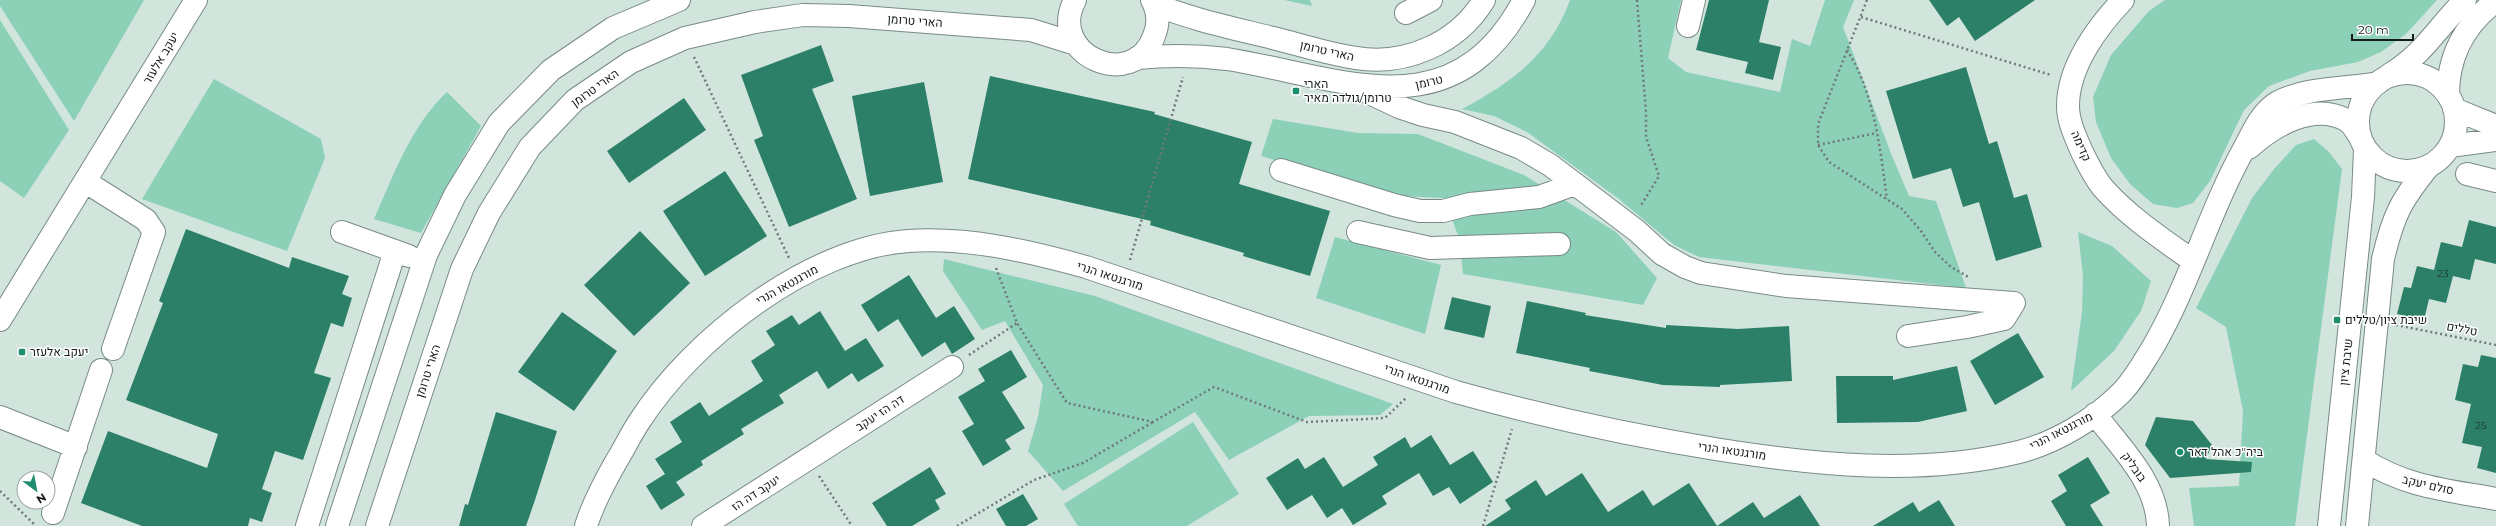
<svg xmlns="http://www.w3.org/2000/svg" width="2496" height="526" font-family="Montserrat,Heebo,sans-serif">
<style>
.green{fill:#8bd0b7}
.building{fill:#2c8067}
.lines{fill:none;stroke-linecap:round;stroke-linejoin:round}
.minor-casing{stroke:#798b84;stroke-width:24}
.path{stroke:#6e7b76;stroke-width:2.5;stroke-dasharray:2 3;stroke-linecap:butt}
.minor{stroke:#fff;stroke-width:22}
.poi-dot{fill:#1d8e70;stroke:#fff;stroke-width:1.5}
.labels{text-anchor:middle;stroke-width:3;stroke-linejoin:round;paint-order:stroke}
.number-label{font-size:10px;fill:#1a342c}
.street-label{font-size:12px;fill:#141b19;stroke:#fff}
.poi-label{font-size:12px;fill:#141b19;stroke:#fff;text-anchor:start}
</style>
<rect width="100%" height="100%" fill="#d1e5dd"/>
<path class="green" d="M0 0H144L74 121 0 6Z
M1284 0H1310L1312 6Z
M1570 0H1681L1668 58 1686 72 1780 92 1792 39 1810 46 1825 0H1854L1843 27 1892 156 1909 196 1936 201 1966 288 1699 257 1674 245 1619 199 1527 132 1494 116 1462 109C1512 82 1550 55 1570 0Z
M2165 0H2437L2406 34 2381 52 2358 62 2310 71 2269 86 2244 110 2210 181 2193 203 2177 208 2153 204 2130 184 2111 158 2096 122 2093 97 2111 55 2149 11Z
M0 20 69 130 24 198 0 181Z
M214 79 321 139 325 158 287 251 142 199Z
M447 92 481 126 421 233 374 219C394 174 411 126 447 92Z
M1273 119 1358 133 1418 134 1524 175 1616 232 1657 278 1643 305 1463 274 1459 238 1444 198 1398 196 1261 156Z
M2314 139 2329 152 2342 169 2295 526H2194L2189 488 2239 486 2243 411 2226 327 2196 308 2252 198 2275 168 2296 145Z
M2078 232 2112 246 2151 281 2141 311 2114 351 2071 391 2082 312 2083 276Z
M1335 237 1441 265 1425 334 1316 298Z
M944 259 1095 296 1393 404 1380 415 1309 416 1229 460 1195 412 1063 491 1028 451 1038 417 1043 385 1005 321 982 330 943 271Z
M1193 422 1239 494 1187 526H1078L1064 504Z"/>
<path class="building" d="M1709 0H1769L1759 42 1781 47 1773 80 1745 73 1748 62 1696 50Z
M1929 0H2035L1975 41 1959 17 1947 26Z
M821 45 834 81 812 89 857 199 789 227 754 140 763 136 741 75Z
M1966 67 1989 144 1997 141 2014 198 2027 194 2042 247 1996 261 1979 202 1963 207 1951 168 1913 179 1886 91Z
M990 76 1155 112 1154 114 1252 142 1239 184 1330 211 1310 276 1243 256 1244 253 1150 225 1151 221 968 179Z
M924 82 943 182 870 196 852 96Z
M684 98 706 130 629 183 607 151Z
M725 171 767 236 705 276 663 211Z
M2469 220 2496 227V264L2475 259 2470 280 2453 276 2446 303 2429 299 2424 320 2397 314 2404 287 2411 288 2417 266 2434 270 2441 242 2462 247Z
M186 229 289 268 292 257 349 276 342 294 352 298 343 327 331 323 314 373 331 378 303 460 275 451 262 489 272 493 262 522 250 518 248 526H142L81 503 108 431 207 468 218 434 126 400 163 303 159 301Z
M640 231 690 283 634 336 584 285Z
M909 275 936 318 954 306 975 339 952 354 945 342 922 357 898 319 878 332 861 305Z
M1452 297 1491 306 1484 338 1444 329Z
M1527 301 1586 313 1585 315 1666 328V325L1738 329 1789 326 1792 381 1720 385V387L1663 385 1589 371 1590 368 1516 353Z
M820 311 845 351 866 338 884 366 858 382 852 373 828 389 817 371 779 395 784 403 741 429 744 434 701 461 703 465 676 482 685 495 661 510 646 486 665 474 655 459 682 442 670 422 700 402 709 416 763 381 751 361 775 345 766 331 792 315 799 325Z
M562 312 617 351 574 411 518 372Z
M2018 333 2044 377 1995 405 1970 361Z
M1011 350 1027 377 1002 392 1025 428 1005 440 1011 449 983 466 962 431 974 424 958 397 985 381 978 369Z
M2481 355 2496 358V473L2477 468 2482 447 2462 443 2471 404 2455 400 2463 364 2478 367Z
M1957 366 1967 411 1918 422 1837 423 1836 376H1893V380Z
M496 412 557 431 535 500 526 526H459L465 504 468 505Z
M2156 417 2193 421 2212 445 2206 459 2252 462 2251 472 2170 478 2145 445Z
M1431 435 1450 465 1473 451 1493 482 1460 504 1449 487 1433 496 1419 473 1382 496 1387 504 1353 525 1342 508 1327 518 1312 495 1287 510 1266 478 1298 458 1305 469 1324 457 1343 487 1378 465 1373 457 1405 437 1411 448Z
M2088 457 2110 493 2090 505 2103 526H2066L2051 501 2067 491 2058 475Z
M930 467 946 494 935 500 940 509 912 526H887L872 503Z
M1582 473 1608 512 1643 490 1653 506 1689 483 1717 526 1753 502 1764 518 1800 495 1820 526H1485L1511 509 1505 500 1536 480 1546 496Z
M1023 494 1038 519 1026 526H1006L996 509Z
M1939 500 1955 526H1873L1913 502 1919 512Z"/>
<g class="lines">
<defs>
<path id="minor" d="M1075 0C1046 55 1134 93 1154 36 1159 24 1158 11 1152 0
M2123 0C2097 27 2068 67 2068 106 2068 122 2076 138 2082 152 2088 164 2095 179 2104 189 2129 217 2162 239 2193 261
M1154 4C1193 20 1233 28 1273 38 1301 45 1328 54 1356 58 1406 66 1458 43 1484 0
M1406 13 1431 0
M1688 26 1694 0
M1137 58C1167 55 1196 55 1227 59 1344 78 1453 133 1524 0
M2358 122a49 49 0 1 1 98 0a49 49 0 1 1-98 0Z
M2389 75C2424 54 2437 28 2465 0
M1348 83 1399 107 1423 115 1455 122 1521 148 1550 165 1637 231 1662 254 1685 267 1701 273 1786 286 2014 303 2004 319 1967 327 1908 336
M2448 95C2448 56 2465 24 2496 1
M2454 109 2496 126
M2450 146 2496 140
M2249 148C2273 126 2313 102 2346 120 2351 123 2355 129 2358 134
M1281 170 1394 205 1420 211H1443L1470 204 1539 197 1575 184
M2467 174 2496 181
M86 182 146 220 154 232 113 349
M342 232 409 256
M1358 232 1430 248 1559 244
M0 320 196 0
M2095 414C2120 447 2157 482 2158 526
M0 417 76 447
M2364 460C2406 487 2447 490 2496 499
M53 513 101 370
M307 526 395 251
M337 526 426 255 455 195 499 123 551 70 613 28 679 0
M377 526 462 269 489 213 530 147 575 100 631 62 685 38 755 22 803 15 849 16 1031 30 1076 44
M586 526C593 503 605 481 617 460 625 447 631 434 639 422 692 339 809 248 908 241 969 237 1028 251 1086 267L1456 392C1542 416 1628 435 1715 449 1815 465 1920 476 2019 452 2055 443 2095 419 2121 393 2134 380 2143 363 2153 347 2190 283 2209 211 2245 147 2253 131 2262 111 2278 102 2308 87 2345 89 2378 83
M703 526 952 367
M2329 526 2363 197 2365 149
M2357 526 2383 259C2393 216 2401 200 2429 166"/>
</defs>
<use href="#minor" class="minor-casing"/>
<path class="path" d="M1637 0 1646 113V137L1659 176 1640 207
M1867 0 1818 124V145L1829 162 1902 209 1921 231 1935 252 1951 267 1970 278
M1861 17 2051 75
M1847 50C1875 94 1880 149 1887 199
M694 57 789 258
M1818 145 1877 133
M1130 260 1183 77
M996 268 1017 323 1067 403 1153 422 1214 387 1307 422 1385 418 1407 397
M2396 325 2496 345
M969 355 1017 323
M819 476 852 526
M0 491 34 524
M957 526 1034 480 1083 463 1153 422
M1483 526 1512 429"/>
<use href="#minor" class="minor"/>
</g>
<g class="poi-dot">
<rect x="1292" y="87" width="8" height="8" rx="2"/>
<rect x="2333" y="316" width="8" height="8" rx="2"/>
<rect x="18" y="348" width="8" height="8" rx="2"/>
<circle cx="2180" cy="452" r="4"/>
</g>
<g class="labels">
<g class="number-label">
<text x="2443" y="277">23</text>
<text x="2481" y="429">25</text>
</g>
<g class="street-label">
<text transform="translate(915 21) rotate(4)" y="4">הארי טרומן</text>
<text transform="translate(1327 51) rotate(13)" y="4">הארי טרומן</text>
<text transform="translate(161 58) rotate(-59)" y="4">יעקב אלעזר</text>
<text transform="translate(1429 82) rotate(-13)" y="4">טרומן</text>
<text transform="translate(595 88) rotate(-36)" y="4">הארי טרומן</text>
<text transform="translate(2081 146) rotate(66)" y="4">קדימה</text>
<text transform="translate(1110 276) rotate(18)" y="4">מורגנטאו הנרי</text>
<text transform="translate(787 285) rotate(-29)" y="4">מורגנטאו הנרי</text>
<text transform="translate(2462 329) rotate(11)" y="4">טללים</text>
<text transform="translate(2346 362) rotate(-84)" y="4">שיבת ציון</text>
<text transform="translate(428 371) rotate(-72)" y="4">הארי טרומן</text>
<text transform="translate(1417 379) rotate(19)" y="4">מורגנטאו הנרי</text>
<text transform="translate(880 413) rotate(-33)" y="4">דה הז יעקב</text>
<text transform="translate(2061 431) rotate(-27)" y="4">מורגנטאו הנרי</text>
<text transform="translate(1732 451) rotate(8)" y="4">מורגנטאו הנרי</text>
<text transform="translate(2134 467) rotate(54)" y="4">בובליק</text>
<text transform="translate(2428 485) rotate(13)" y="4">סולם יעקב</text>
<text transform="translate(756 493) rotate(-33)" y="4">יעקב דה הז</text>
</g>
<g class="poi-label">
<text x="1304" y="88">הארי<tspan x="1304" dy="14">טרומן/גולדה מאיר</tspan></text>
<text x="2345" y="324">שיבת ציון/טללים</text>
<text x="30" y="356">יעקב אלעזר</text>
<text x="2188" y="456">ביה"כ אהל דאר</text>
</g>
</g>
<g transform="translate(36 490) rotate(148)"><circle r="19" fill="#ffffff" stroke="#a1a4a3"/>
<path d="M0-3L7 15L0 10L-7 15Z" fill="#1d8e70"/>
<text y="-6" font-size="11" font-weight="bold" text-anchor="middle" fill="#141b19">N</text>
</g>
<path d="M2352 34v6h61v-6" fill="none" stroke="#141b19" stroke-width="2"/>
<text x="2358" y="34" font-size="12" fill="#141b19" stroke="#ffffff" stroke-width="3" paint-order="stroke">20 m</text>
</svg>
